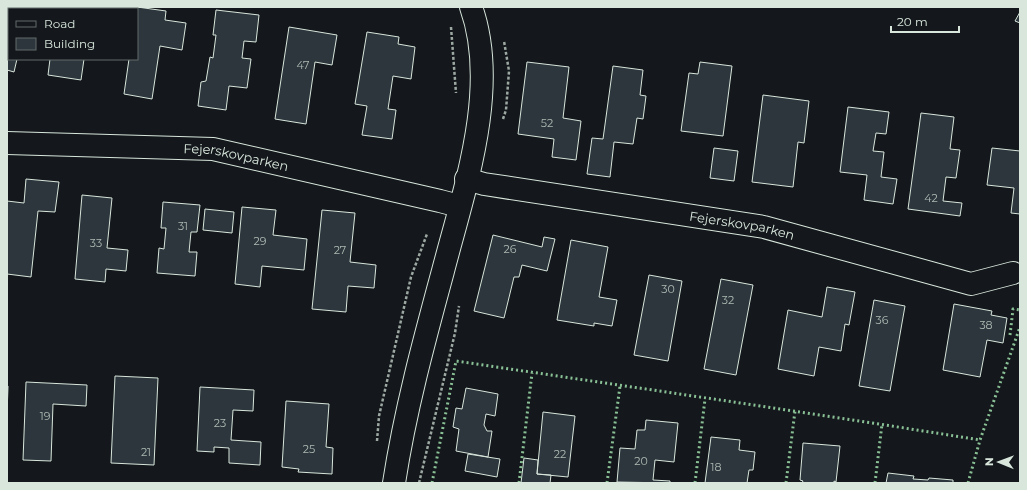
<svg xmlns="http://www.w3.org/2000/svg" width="1027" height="490" font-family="Montserrat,sans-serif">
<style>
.building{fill:#2c363c;stroke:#d8e6dc}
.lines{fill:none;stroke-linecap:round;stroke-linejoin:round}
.minor-casing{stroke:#d8e6dc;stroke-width:24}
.path{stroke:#9da8a2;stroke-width:2.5;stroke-dasharray:3 2;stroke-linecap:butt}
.minor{stroke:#14181c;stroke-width:22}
.hedge{stroke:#8ac095;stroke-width:3;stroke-dasharray:2 3;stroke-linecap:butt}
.labels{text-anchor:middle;stroke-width:3;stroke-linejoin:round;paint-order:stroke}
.number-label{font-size:11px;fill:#adbab4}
.street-label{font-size:13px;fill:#d8e6dc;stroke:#14181c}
</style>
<rect width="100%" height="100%" fill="#14181c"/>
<path class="building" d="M58 7H115L114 9H58Z
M137 7 166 11 165 20 186 23 182 50 160 46 152 99 124 94 129 59H137Z
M216 10 259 15 256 42 244 41 242 58 251 59 247 88 229 86 226 110 198 106 201 82 206 81 210 57 213 58 216 35H213Z
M1020 12V23L1015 21Z
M289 27 337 35 332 65 315 62 306 124 275 119Z
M367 32 399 37 398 44 415 47 411 79 393 76 388 109 396 110 392 139 362 135 367 106 355 104Z
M7 44 9 45V59H17L14 72 7 70Z
M50 59H84L81 80 48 75Z
M527 62 569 67 563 118 581 121 576 160 552 157 554 139 518 134Z
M700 62 732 66 723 136 681 131 689 73 698 74Z
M613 66 643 70 640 95 646 96 643 119 637 118 633 144 614 142 610 177 587 174 592 138 603 139Z
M763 95 809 101 804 143 798 142 793 187 752 182Z
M848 107 889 112 886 134 876 133 873 151 884 152 881 177 897 179 893 204 864 200 867 175 840 172Z
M921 113 954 117 950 149 960 150 956 178 946 177 943 201 962 203 960 216 908 209Z
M714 148 738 151 734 181 710 178Z
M992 148 1020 151V214L1011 213 1014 188 987 185Z
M26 179 59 182 55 212 38 211 31 277 7 274V201L24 203Z
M82 195 112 198 107 248 128 250 126 271 106 269 105 282 75 279Z
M163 202 200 205 197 232H191L189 252H197L195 276 157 273 159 248 164 249 166 228H161Z
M242 207 276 210 273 235 307 239 304 270 262 266 260 287 235 284Z
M205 209 234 212 232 233 203 230Z
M322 210 355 213 350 262 376 265 374 288 348 286 346 312 312 309Z
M493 235 542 247 544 237 555 239 547 271 522 265 519 277H514L504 318 474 311Z
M571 240 608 247 599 297 617 300 612 326 594 323V326L557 320Z
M649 275 682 281 668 361 634 355Z
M721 279 753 285 736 375 704 369Z
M827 287 855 292 849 325 845 324 841 351 819 347 814 376 778 369 788 310 822 317Z
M874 300 905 306 890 391 859 386Z
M954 304 992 311 991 315 1007 318 1003 343 987 340 980 377 943 370Z
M115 376 158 378 154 465 111 463Z
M26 382 87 385 86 406 53 404 51 461 23 460Z
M7 386H8L7 415Z
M200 387 254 390 253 411 233 410 231 440 261 442 260 465 229 463V448L214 447V452L197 451Z
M466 388 498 394 495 416 486 414 484 425 487 431H492L488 457 456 451 459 429 453 427 456 408 462 409Z
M286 401 329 404 326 447 333 448 332 474 298 472 299 469 282 467Z
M543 412 575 416 568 477 537 474Z
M646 420 678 423 674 462 655 460 653 480 670 481V483L617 482 620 448 635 449 637 430H645Z
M711 437 740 440 739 450 755 452 753 470H749L747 483H705Z
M803 443 840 446 836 482 834 481V483H802L803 481 800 480Z
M468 454 500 459 497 477 465 471Z
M524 458 538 460 537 474 551 475 550 483H521Z
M888 473 914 476 913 479 928 480 929 478 953 480V483H886Z"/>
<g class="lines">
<defs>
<g id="minor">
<path id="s1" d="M7 143 213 149 440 201 459 206"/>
<path id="s2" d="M466 179 484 184 764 227 971 284 1013 273"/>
<path d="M394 483C405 411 424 341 443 271 464 190 500 88 471 7"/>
</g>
</defs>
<use href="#minor" class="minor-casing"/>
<path class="path" d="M451 27 456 93
M503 119 506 110 509 71 504 41
M377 441 379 416 411 277 427 234
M419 483 455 333 459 306"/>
<use href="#minor" class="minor"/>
<path class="hedge" d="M1010 335 1013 309 1020 310
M432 483 456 361C631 387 806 412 980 440
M519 483 532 373
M607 483 620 386
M695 483 705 399
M786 483 795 411
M875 483 882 424
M968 483 980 440 1020 327"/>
</g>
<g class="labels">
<g class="number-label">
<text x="303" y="69">47</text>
<text x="547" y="127">52</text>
<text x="931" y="202">42</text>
<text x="183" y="230">31</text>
<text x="260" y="245">29</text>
<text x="96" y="247">33</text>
<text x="510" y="253">26</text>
<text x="340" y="254">27</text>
<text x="668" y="293">30</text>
<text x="728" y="304">32</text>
<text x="882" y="324">36</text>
<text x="986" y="329">38</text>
<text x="45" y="420">19</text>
<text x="220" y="427">23</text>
<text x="309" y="453">25</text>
<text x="146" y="456">21</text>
<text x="560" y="458">22</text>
<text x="641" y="465">20</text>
<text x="716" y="471">18</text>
</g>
<g class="street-label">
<text dy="5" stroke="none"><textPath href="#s1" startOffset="230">Fejerskovparken</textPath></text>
<text dy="5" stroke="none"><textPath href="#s2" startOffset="280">Fejerskovparken</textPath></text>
</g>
</g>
<rect width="1027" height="490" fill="none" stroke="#d8e6dc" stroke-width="16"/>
<rect x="8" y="8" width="130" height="52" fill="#14181c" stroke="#626a69"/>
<rect x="16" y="21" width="20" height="6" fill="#14181c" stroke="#626a69"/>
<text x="44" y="28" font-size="12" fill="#d8e6dc">Road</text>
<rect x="16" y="38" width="20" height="12" fill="#2c363c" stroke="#626a69"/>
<text x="44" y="48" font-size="12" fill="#d8e6dc">Building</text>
<g transform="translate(999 462) rotate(271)" stroke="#14181c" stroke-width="3" paint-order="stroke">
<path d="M0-3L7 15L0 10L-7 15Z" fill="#d8e6dc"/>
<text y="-6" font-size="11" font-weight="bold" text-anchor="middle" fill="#d8e6dc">N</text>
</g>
<path d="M891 26v6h68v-6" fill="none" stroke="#d8e6dc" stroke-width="2"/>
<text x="897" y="26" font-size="12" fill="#d8e6dc" stroke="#14181c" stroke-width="3" paint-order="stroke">20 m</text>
</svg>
